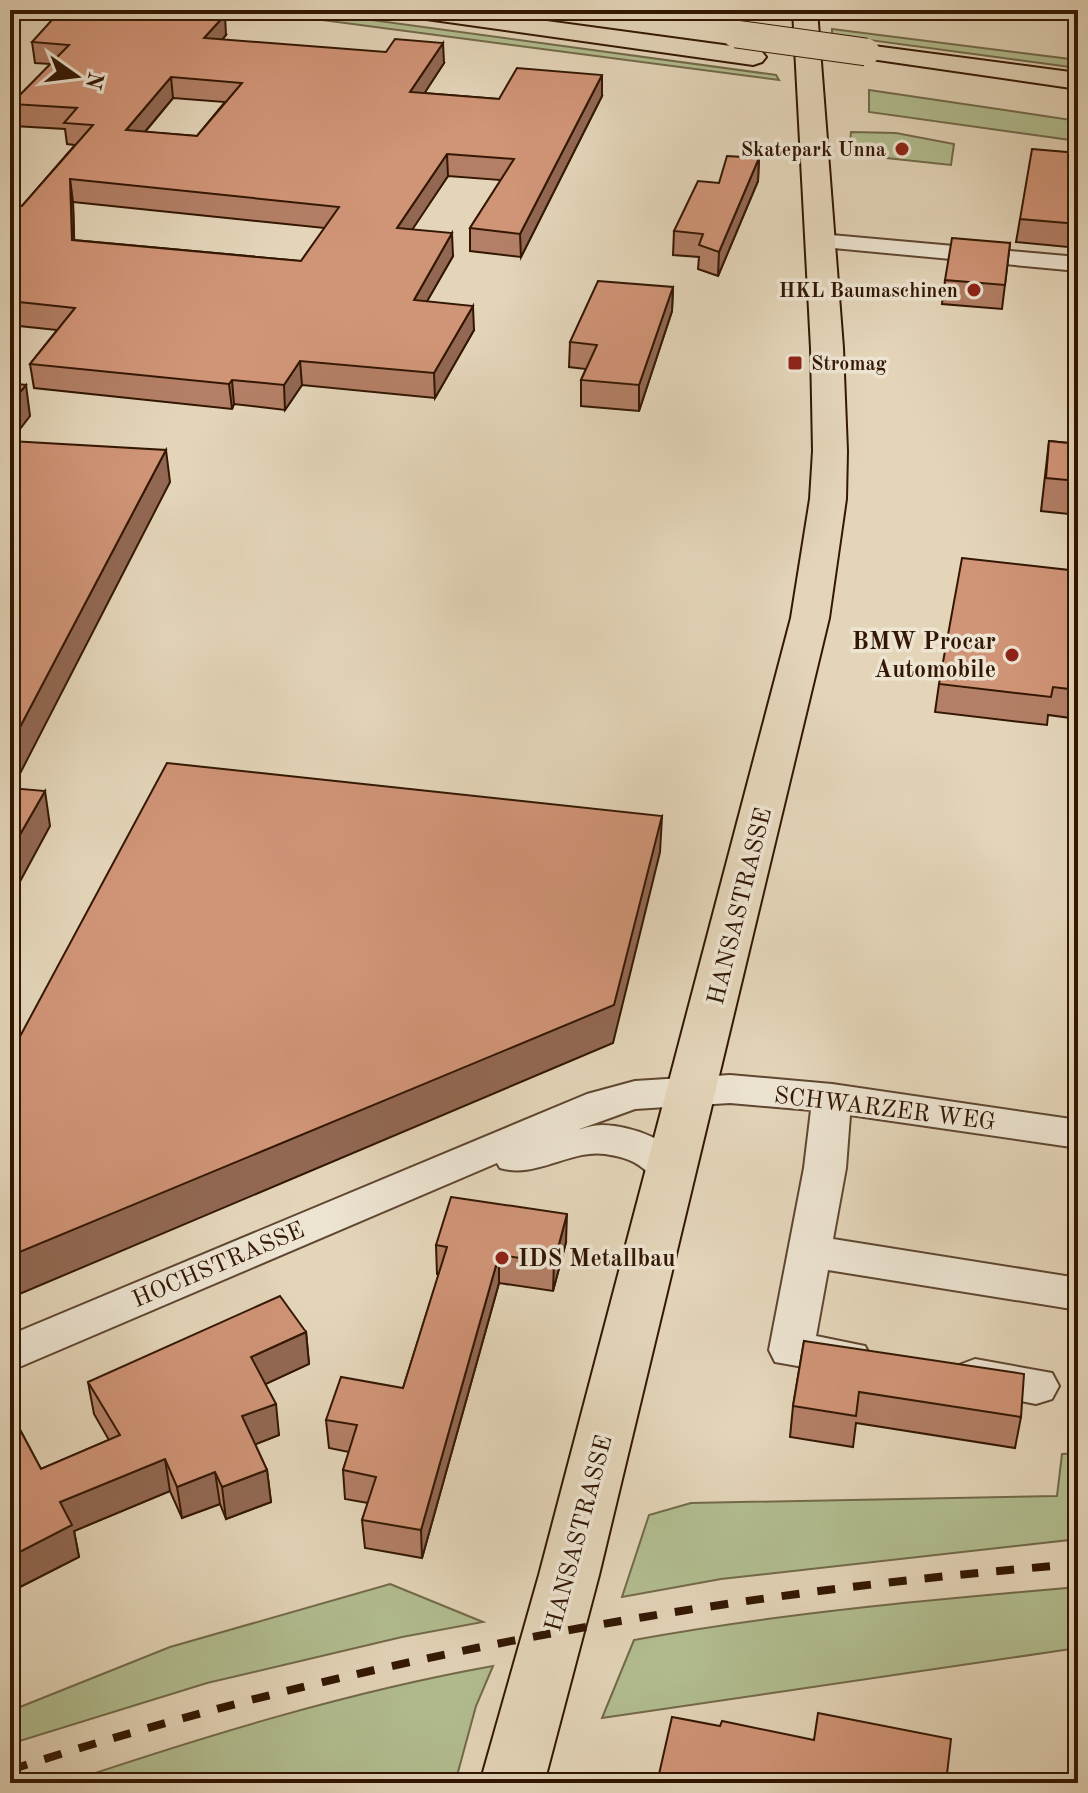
<svg xmlns="http://www.w3.org/2000/svg" width="1088" height="1793" font-family="'Old Standard TT',serif">
<style>
.green{fill:#b2be91;stroke:#726a4a;stroke-width:2}
.lines{fill:none;stroke-linecap:round;stroke-linejoin:round}
.minor-casing{stroke:#5f4630;stroke-width:4}
.major-casing{stroke:#331703;stroke-width:4}
.highway-casing{stroke:#331703;stroke-width:4}
.minor{fill:#ede4d2;fill-rule:evenodd}
.major{fill:#e4d5b9;fill-rule:evenodd}
.highway{fill:#e4d5b9;fill-rule:evenodd}
.rail{stroke:#331703;stroke-width:8;stroke-dasharray:18 18;stroke-linecap:butt}
.highway-bridge-casing{stroke:#331703;stroke-width:29;stroke-linecap:butt}
.highway-bridge{stroke:#e4d5b9;stroke-width:27}
.wall{fill:#b37f66;stroke:#331703;stroke-width:2;fill-rule:evenodd}
.shaded-wall{fill:#926853;stroke:#331703;stroke-width:2}
.building{fill:#d09477;stroke:#331703;stroke-width:2;fill-rule:evenodd}
.poi-dot{fill:#8f2418;stroke:#ede4d2;stroke-width:3}
.labels{text-anchor:middle;stroke-width:7;stroke-linejoin:round;paint-order:stroke}
.far-poi-label{font-size:20px;font-weight:bold;fill:#331703;stroke:#ede4d2;text-anchor:end}
.poi-label{font-size:24px;font-weight:bold;fill:#331703;stroke:#ede4d2;text-anchor:end}
.street-label{font-size:24px;fill:#331703;stroke:#ede4d2}
</style>
<rect width="100%" height="100%" fill="#e4d5b9"/>
<filter id="stains"><feTurbulence type="fractalNoise" baseFrequency=".0025" numOctaves="4"/><feColorMatrix values="0 0 0 0 .2 0 0 0 0 .09 0 0 0 0 .02 0 0 0 .5 -.17"/></filter>
<radialGradient id="worn" r=".72"><stop offset=".6" stop-color="#630" stop-opacity="0"/><stop offset="1" stop-color="#630" stop-opacity=".3"/></radialGradient>
<path class="green" d="M246 10H298L776 75 779 80Z
M832 29 1078 60V68L832 35Z
M869 90 1078 121V141L869 112Z
M851 132 896 133 954 144 951 165 849 154Z
M1078 1453V1539L721 1579 622 1597 649 1515 691 1503 1057 1496 1062 1454Z
M390 1584 483 1622 402 1637 207 1683 10 1744V1711L170 1647Z
M1078 1587V1648L602 1718 634 1640C781 1613 929 1600 1078 1587Z
M493 1666 476 1706 455 1783H65C205 1736 348 1692 493 1666Z"/>
<g class="lines">
<defs>
<path id="minor" d="M820 234 1078 257V271L812 246 808 241 812 236Z
M730 1075 832 1084 1078 1120V1148L850 1115 846 1168 833 1239 1078 1278V1310L828 1270 816 1336 865 1346 871 1358 865 1370 849 1375 775 1362 769 1350 804 1168 811 1110 730 1103 635 1109 577 1130C584 1128 594 1125 602 1125 634 1126 674 1141 691 1170L685 1180C652 1190 654 1170 629 1160 622 1157 612 1155 605 1154 571 1149 535 1179 500 1168L497 1163 10 1371V1335L587 1094 635 1081Z
M975 1359 1052 1373 1059 1386 1052 1399 1036 1404 959 1389 953 1377 959 1365Z"/>
<path id="major" d="M793 10H817L843 348 847 451 846 499 829 618 599 1575 544 1783H480L539 1575 791 618 810 499 813 451 811 348Z"/>
<path id="highway" d="M400 10H465L753 49 762 52 766 57 762 62 753 65 412 17 404 15Z
M866 45 1078 73V89L857 57 854 52 857 47Z"/>
</defs>
<use href="#minor" class="minor-casing"/>
<use href="#major" class="major-casing"/>
<use href="#highway" class="highway-casing"/>
<use href="#minor" class="minor"/>
<use href="#major" class="major"/>
<use href="#highway" class="highway"/>
<path class="rail" d="M10 1770C356 1658 716 1593 1078 1564"/>
<defs>
<path id="highway-bridge" d="M736 34 866 52"/>
</defs>
<use href="#highway-bridge" class="highway-bridge-casing"/>
<use href="#highway-bridge" class="highway-bridge"/>
</g>
<path class="wall" d="M986 10H1078V16Z
M226 35 222 40 444 63 424 93 499 99 602 96 521 257 470 251V228L501 180 448 176 412 229 453 256 427 301 474 330 435 398 302 385 285 410 234 404 232 409 34 388 30 364 57 330 10 325V205L22 206 75 145 67 144 65 129 14 126 11 104 51 64 35 63 32 42ZM173 98 225 102 197 136 145 132ZM73 202 325 228 301 261 74 240Z
M1078 153V248L1016 242 1020 219Z
M759 158 758 181 718 276 698 269 699 257 673 255 674 231 719 183Z
M1010 243 1002 309 942 304 945 280Z
M673 287 672 311 639 411 581 406V380L586 369 569 367 570 342Z
M1049 441 1078 444V515L1041 511Z
M1078 571V719L1048 715 1047 725 935 712 939 684Z
M566 1242 553 1291 499 1283 422 1558 365 1548 362 1520 368 1503 345 1499 343 1470 349 1452 329 1448 326 1420 403 1388 439 1274H437L436 1245Z
M306 1332 309 1364 265 1384 279 1435 255 1444 267 1470 271 1502 226 1519 220 1504 182 1518 170 1491 74 1531 79 1557 10 1592V1411L41 1469 109 1440 94 1414 88 1382Z
M804 1341 1021 1417 1015 1448 856 1423 853 1447 790 1437 793 1406Z
M1074 1767 1078 1783H1070Z"/>
<path class="shaded-wall" d="M225 15 226 35 206 59 204 38Z
M443 43 444 63 411 114 410 92Z
M602 75V96L521 257 520 234Z
M171 77 173 98 128 152 126 130Z
M447 154 448 176 398 251 397 228Z
M759 158 758 181 718 276 719 252Z
M70 179 73 202 75 263 72 240Z
M452 233 453 256 414 324V300Z
M673 287 672 311 639 411V385Z
M473 306 474 330 435 398 434 373Z
M300 361 302 385 285 410 284 385Z
M232 380 234 404 232 409 229 384Z
M26 385 30 416 10 442V404Z
M166 450 170 482 10 793V746Z
M45 791 50 826 10 900V852Z
M662 816 660 852 613 1043 10 1298V1256Z
M567 1214 566 1242 553 1291 554 1263Z
M499 1255V1283L422 1558 421 1530Z
M306 1332 309 1364 255 1389 251 1357Z
M276 1404 279 1435 246 1448 242 1416Z
M165 1459 170 1491 74 1531 79 1557 10 1592V1557L60 1502Z
M267 1470 271 1502 226 1519 222 1487Z
M215 1472 220 1504 182 1518 177 1487Z"/>
<path class="building" d="M61 10H154L225 15 204 38 386 52 395 39 443 43 410 92 499 99 517 68 602 75 520 234 470 228 514 159 447 154 397 228 452 233 414 300 473 306 434 373 300 361 284 385 232 380 229 384 30 364 75 308 10 301V205L22 206 93 125 64 123 77 108 11 104 69 45 32 42ZM171 77 242 83 197 136 126 130ZM70 179 339 207 301 261 72 240Z
M1032 149 1078 153V224L1020 219Z
M727 156 759 158 719 252 699 245 703 234 674 231 698 181 719 183Z
M952 238 1010 243 1005 285 945 280Z
M598 281 673 287 639 385 581 380 597 345 570 342Z
M10 383 26 385 10 404Z
M10 441 166 450 10 746Z
M1049 441 1078 444V481L1046 478Z
M962 558 1078 571V690L1053 687 1051 697 939 684Z
M167 763 662 816 614 1005 10 1256V1055Z
M10 788 45 791 10 852Z
M451 1197 567 1214 554 1263 499 1255 421 1530 362 1520 376 1477 343 1470 357 1425 326 1420 341 1377 403 1388 447 1247 436 1245Z
M280 1296 306 1332 251 1357 276 1404 242 1416 267 1470 222 1487 215 1472 177 1487 165 1459 60 1502 72 1525 10 1557V1411L41 1469 120 1435 88 1382Z
M804 1341 1024 1374 1021 1417 859 1392 856 1416 793 1406Z
M818 1713 951 1739 946 1783H657L672 1717 720 1726 722 1721 814 1740Z
M1074 1767H1078V1783H1074Z"/>
<g class="poi-dot">
<circle cx="902" cy="149" r="8"/>
<circle cx="974" cy="290" r="8"/>
<rect x="787" y="355" width="16" height="16" rx="4"/>
<circle cx="1012" cy="655" r="8"/>
<circle cx="502" cy="1258" r="8"/>
</g>
<g class="labels">
<g class="far-poi-label">
<text x="886" y="156">Skatepark Unna</text>
<text x="958" y="297">HKL Baumaschinen</text>
<text x="811" y="370" text-anchor="start">Stromag</text>
</g>
<g class="poi-label">
<text x="996" y="649">BMW Procar<tspan x="996" dy="28">Automobile</tspan></text>
<text x="518" y="1266" text-anchor="start">IDS Metallbau</text>
</g>
<g class="street-label">
<text transform="translate(739 906) rotate(-76)" y="8">HANSASTRASSE</text>
<text transform="translate(885 1108) rotate(7)" y="8">SCHWARZER WEG</text>
<text transform="translate(218 1264) rotate(-23)" y="8">HOCHSTRASSE</text>
<text transform="translate(578 1533) rotate(-75)" y="8">HANSASTRASSE</text>
</g>
</g>
<rect width="1088" height="1793" fill="none" stroke="#e4d5b9" stroke-width="40"/>
<rect x="12" y="12" width="1064" height="1769" fill="none" stroke="#331703" stroke-width="4"/>
<rect x="20" y="20" width="1048" height="1753" fill="none" stroke="#331703" stroke-width="2"/>
<g transform="translate(76 76) rotate(104)" stroke="#ede4d2" stroke-width="6" paint-order="stroke">
<path d="M0-6L14 30L0 20L-14 30Z" fill="#331703"/>
<text y="-12" font-size="22" font-weight="bold" text-anchor="middle" fill="#331703">N</text>
</g>
<rect width="100%" height="100%" filter="url(#stains)"/>
<rect width="100%" height="100%" fill="url(#worn)"/>
</svg>
